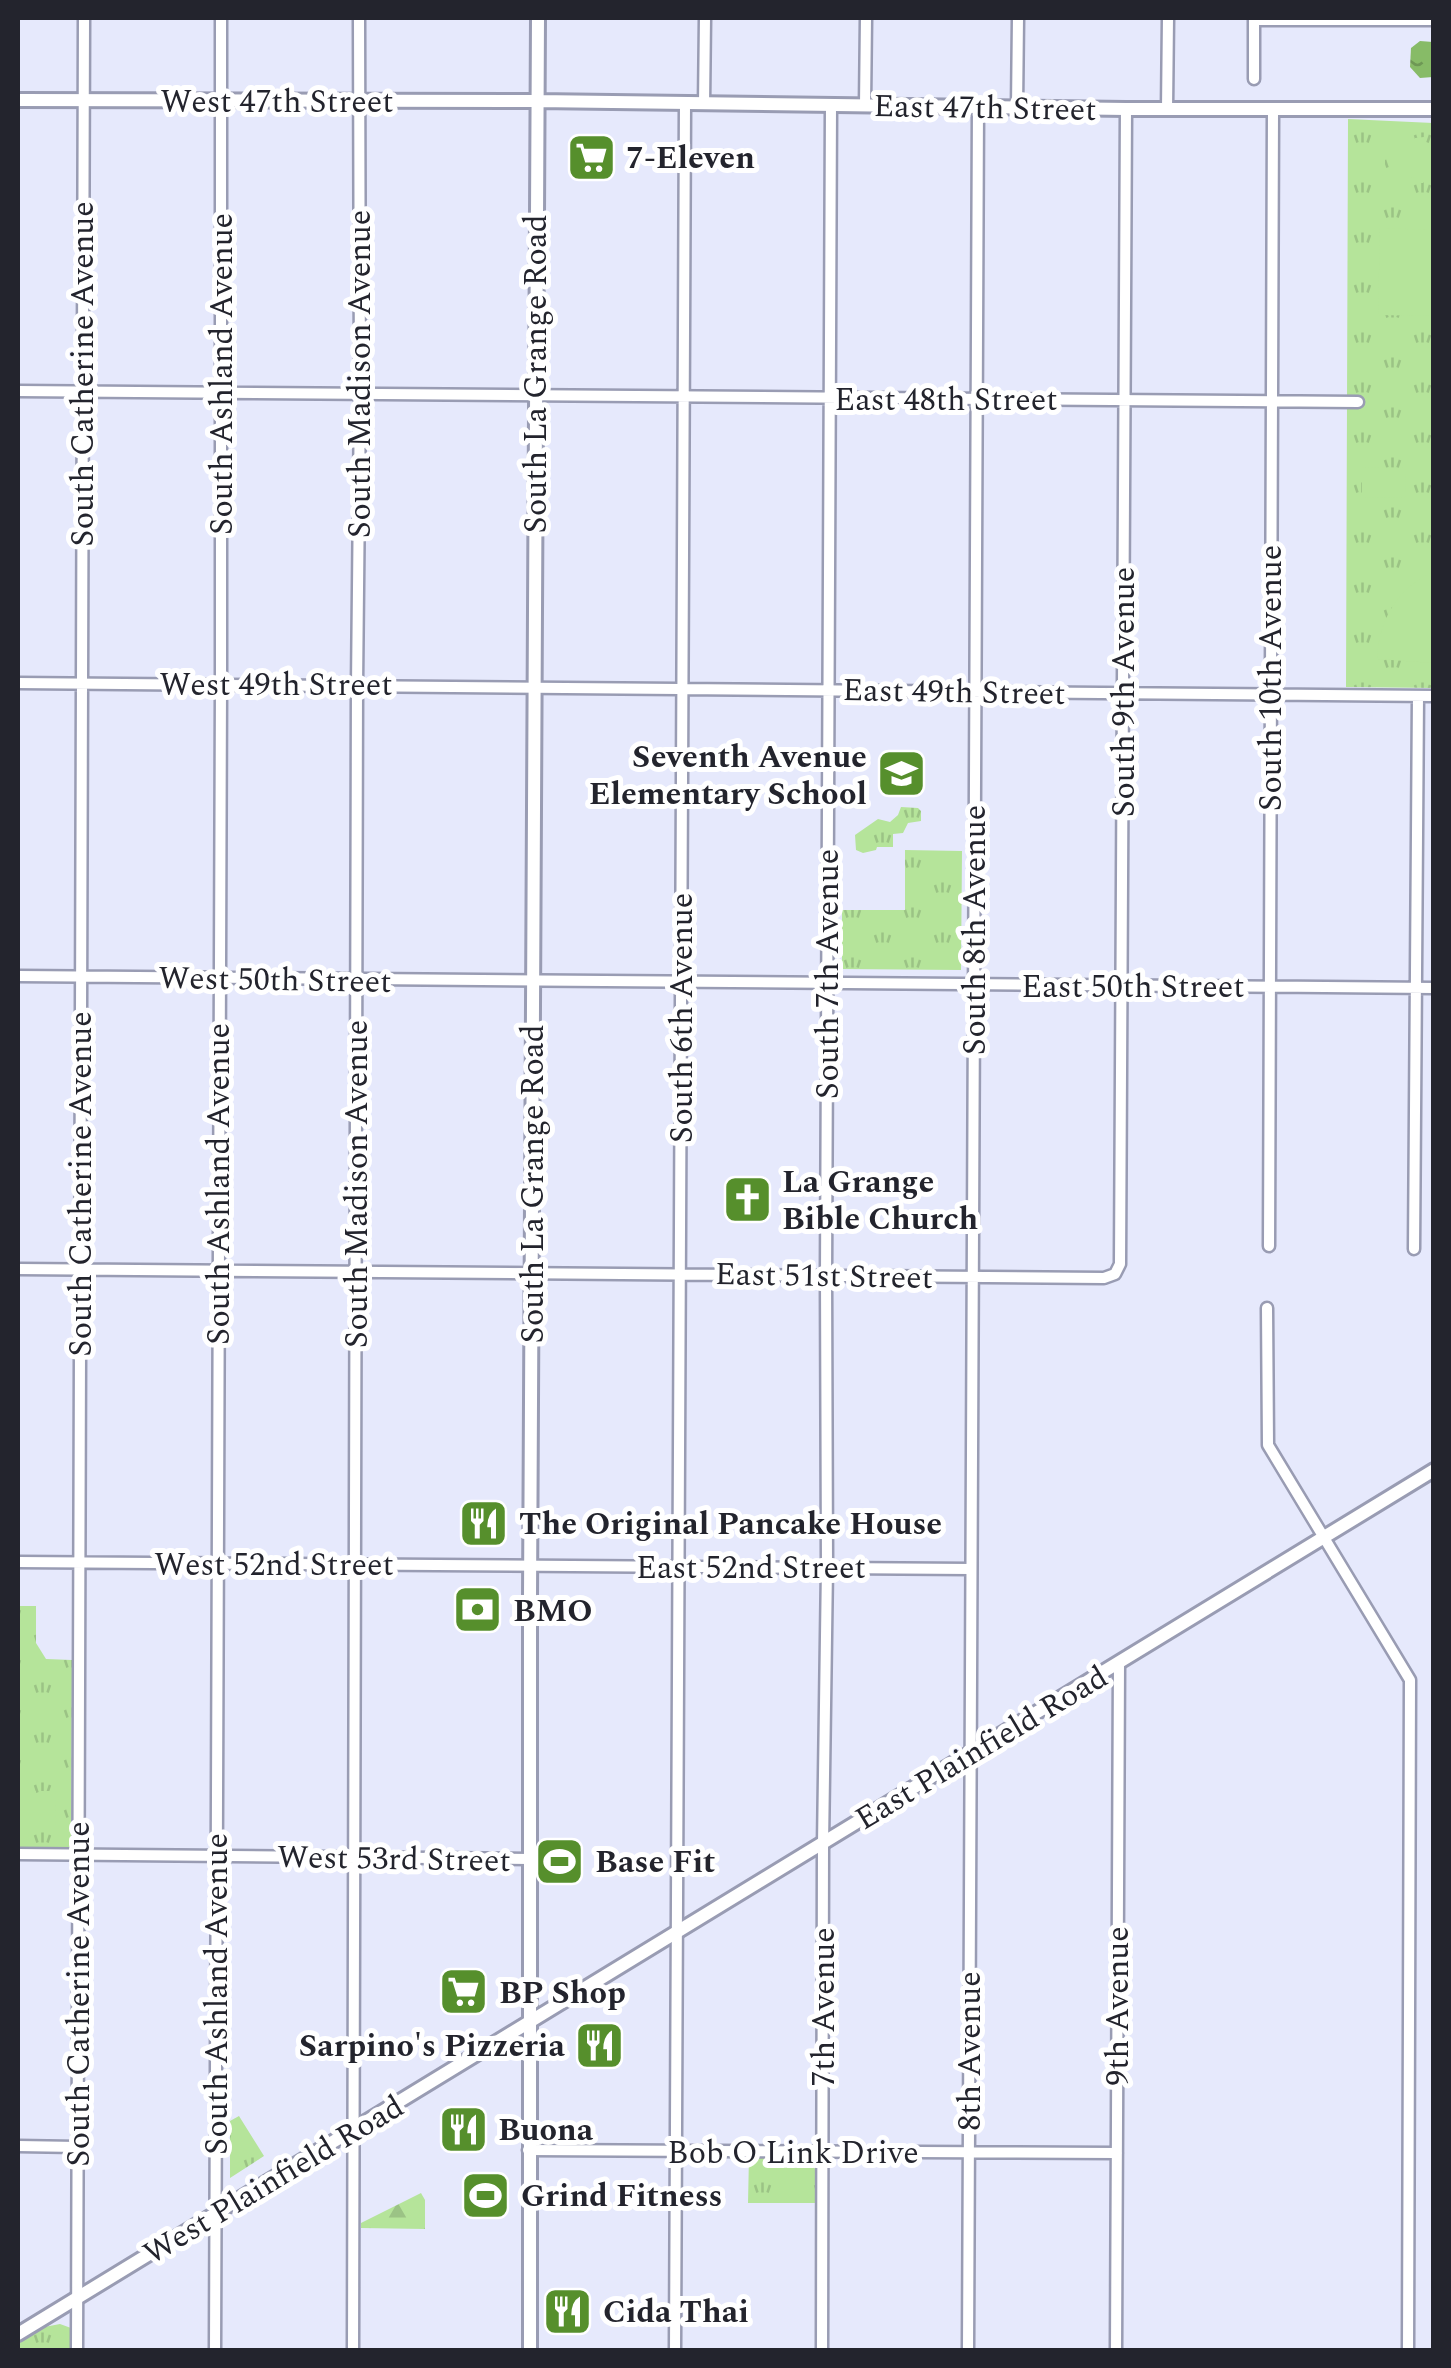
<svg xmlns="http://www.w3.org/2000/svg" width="1451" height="2368" font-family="Spectral,serif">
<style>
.grass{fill:url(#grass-tufts)}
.forest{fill:url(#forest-firs)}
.pitch{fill:#b5e49a}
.water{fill:url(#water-ripples)}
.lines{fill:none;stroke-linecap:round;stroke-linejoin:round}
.minor-casing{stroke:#999cb3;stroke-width:15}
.major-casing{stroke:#999cb3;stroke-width:18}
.minor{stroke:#fff;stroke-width:10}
.major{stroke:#fff;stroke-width:12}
.labels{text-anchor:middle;stroke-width:10;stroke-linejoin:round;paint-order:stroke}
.street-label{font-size:32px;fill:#23242d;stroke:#fff}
.poi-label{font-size:32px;font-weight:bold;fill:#23242d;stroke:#fff;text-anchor:start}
</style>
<defs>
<pattern id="grass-tufts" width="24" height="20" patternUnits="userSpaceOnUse" patternTransform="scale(2.5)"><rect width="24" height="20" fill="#b5e49a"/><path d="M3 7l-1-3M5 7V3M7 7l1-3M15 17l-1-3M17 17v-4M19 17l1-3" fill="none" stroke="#9bc385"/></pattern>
<pattern id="forest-firs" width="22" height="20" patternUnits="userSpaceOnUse" patternTransform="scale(2.5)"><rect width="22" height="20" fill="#b5e49a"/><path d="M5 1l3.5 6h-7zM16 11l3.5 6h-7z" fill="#9bc385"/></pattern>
<pattern id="water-ripples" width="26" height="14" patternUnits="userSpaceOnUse" patternTransform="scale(2.5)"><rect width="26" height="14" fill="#87bb67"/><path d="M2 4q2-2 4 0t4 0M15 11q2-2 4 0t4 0" fill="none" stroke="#6e9855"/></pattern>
</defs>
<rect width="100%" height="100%" fill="#e6e9fc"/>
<path class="grass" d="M1348 119 1433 123V688L1346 687Z
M901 807 918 808 921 811V821L908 823 903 833 893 834V847H877L876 850 863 853 856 850 855 835 878 819 890 822 898 815Z
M905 850 962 851 961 970 842 969V910H905Z
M18 1606H36V1643L46 1659 72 1660 71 1848 18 1847Z
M239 2116 264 2156 230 2178V2121Z
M749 2156 810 2158 815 2169V2203H748Z
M60 2324 71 2328V2350H18V2341L39 2328Z"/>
<path class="forest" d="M421 2193 425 2200V2229L361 2228V2223Z"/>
<path class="pitch" d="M1424 137V143H1427V178H1423V183H1414V178L1411 177V143H1415V138Z
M1369 143H1385V177H1369Z
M1390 143H1406V177H1390Z
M1380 228 1433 230V316L1378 315Z
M1362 467 1406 468 1405 498 1362 497Z
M1433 572V663L1377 659C1379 620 1397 588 1433 572Z
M20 1791H36V1825H20Z
M40 1791H56L55 1825H40Z"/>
<path class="water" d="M1420 41 1433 42V77L1420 78 1410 67 1411 48Z"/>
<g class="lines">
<defs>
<path id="minor" d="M1254 20H1434
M1254 79V18
M704 104 705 18
M865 105 866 18
M1017 107 1018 18
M1167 109 1168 18
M18 391 1358 402
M18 683 1434 696
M18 976 1434 988
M1269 1246 1273 110
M1414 1249 1418 696
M18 1269 1104 1278 1115 1274 1120 1264 1126 109
M1267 1308 1268 1445 1410 1680 1408 2350
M18 1562 971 1569
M18 1854 530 1859
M18 2146 77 2147
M528 2150 1117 2153
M77 2350 84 18
M215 2350C217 1796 217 1241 221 686 223 463 219 240 221 18
M353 2350 357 685 360 395 359 18
M675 2350 685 104
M822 2350 823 1844 827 1567 826 1276 831 105
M968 2350 978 107
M1116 2350 1119 1662"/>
<path id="major" d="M18 100 537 101 1126 109H1434
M18 2334 1434 1470
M530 2350V1598L538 18"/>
</defs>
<use href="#minor" class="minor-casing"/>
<use href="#major" class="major-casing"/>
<use href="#minor" class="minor"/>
<use href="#major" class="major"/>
</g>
<defs>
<symbol id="supermarket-square" viewBox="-11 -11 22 22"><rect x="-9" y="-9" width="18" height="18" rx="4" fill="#568f2c" stroke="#fff"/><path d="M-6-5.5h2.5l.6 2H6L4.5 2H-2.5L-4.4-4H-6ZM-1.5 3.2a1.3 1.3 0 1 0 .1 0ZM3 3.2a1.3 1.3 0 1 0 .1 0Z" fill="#fff"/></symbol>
<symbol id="school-square" viewBox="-11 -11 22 22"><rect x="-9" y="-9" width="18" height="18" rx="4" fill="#568f2c" stroke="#fff"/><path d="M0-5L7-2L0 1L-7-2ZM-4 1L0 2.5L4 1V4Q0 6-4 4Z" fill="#fff"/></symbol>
<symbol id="church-square" viewBox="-11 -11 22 22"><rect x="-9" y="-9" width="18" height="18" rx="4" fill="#568f2c" stroke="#fff"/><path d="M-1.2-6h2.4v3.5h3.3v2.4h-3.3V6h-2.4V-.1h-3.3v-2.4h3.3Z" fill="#fff"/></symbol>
<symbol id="restaurant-square" viewBox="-11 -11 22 22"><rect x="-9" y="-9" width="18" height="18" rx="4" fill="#568f2c" stroke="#fff"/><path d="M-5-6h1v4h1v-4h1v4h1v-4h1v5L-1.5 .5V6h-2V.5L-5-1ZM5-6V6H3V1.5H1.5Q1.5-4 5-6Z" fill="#fff"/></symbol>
<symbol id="bank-square" viewBox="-11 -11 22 22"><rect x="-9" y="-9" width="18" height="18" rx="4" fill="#568f2c" stroke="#fff"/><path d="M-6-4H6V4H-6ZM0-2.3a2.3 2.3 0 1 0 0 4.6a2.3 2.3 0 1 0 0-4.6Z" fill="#fff"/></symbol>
<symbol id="stadium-square" viewBox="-11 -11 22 22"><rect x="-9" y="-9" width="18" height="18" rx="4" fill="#568f2c" stroke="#fff"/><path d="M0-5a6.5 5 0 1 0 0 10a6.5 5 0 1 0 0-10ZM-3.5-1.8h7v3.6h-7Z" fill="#fff"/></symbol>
</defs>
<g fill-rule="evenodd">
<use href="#supermarket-square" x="564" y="130" width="55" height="55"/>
<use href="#school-square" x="874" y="746" width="55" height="55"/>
<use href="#church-square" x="720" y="1172" width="55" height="55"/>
<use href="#restaurant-square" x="456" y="1496" width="55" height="55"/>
<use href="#bank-square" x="450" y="1582" width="55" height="55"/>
<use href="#stadium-square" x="532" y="1834" width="55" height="55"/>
<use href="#supermarket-square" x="436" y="1964" width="55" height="55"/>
<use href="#restaurant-square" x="572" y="2018" width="55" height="55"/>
<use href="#restaurant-square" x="436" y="2102" width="55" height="55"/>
<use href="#stadium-square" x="458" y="2168" width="55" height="55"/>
<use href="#restaurant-square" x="540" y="2284" width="55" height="55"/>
</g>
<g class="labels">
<g class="street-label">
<text x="277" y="112">West 47th Street</text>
<text transform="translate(985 107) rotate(1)" y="11">East 47th Street</text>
<text transform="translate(82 374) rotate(-90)" y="11">South Catherine Avenue</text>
<text transform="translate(221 374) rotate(-90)" y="11">South Ashland Avenue</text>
<text transform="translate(359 374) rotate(-90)" y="11">South Madison Avenue</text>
<text transform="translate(535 374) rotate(-90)" y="11">South La Grange Road</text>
<text x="946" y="410">East 48th Street</text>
<text transform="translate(1270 678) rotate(-90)" y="11">South 10th Avenue</text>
<text x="276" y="695">West 49th Street</text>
<text transform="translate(954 691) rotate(1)" y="11">East 49th Street</text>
<text transform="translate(1123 692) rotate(-90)" y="11">South 9th Avenue</text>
<text transform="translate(974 930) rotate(-90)" y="11">South 8th Avenue</text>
<text transform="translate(827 974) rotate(-90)" y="11">South 7th Avenue</text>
<text transform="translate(275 979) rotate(1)" y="11">West 50th Street</text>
<text x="1133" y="997">East 50th Street</text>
<text transform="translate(681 1018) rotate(-90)" y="11">South 6th Avenue</text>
<text transform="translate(80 1184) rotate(-90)" y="11">South Catherine Avenue</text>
<text transform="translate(218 1184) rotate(-90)" y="11">South Ashland Avenue</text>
<text transform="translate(356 1184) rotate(-90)" y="11">South Madison Avenue</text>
<text transform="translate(532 1184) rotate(-90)" y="11">South La Grange Road</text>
<text transform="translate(824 1275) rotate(1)" y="11">East 51st Street</text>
<text x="274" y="1575">West 52nd Street</text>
<text x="751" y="1578">East 52nd Street</text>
<text transform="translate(981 1747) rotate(-31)" y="11">East Plainfield Road</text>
<text transform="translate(394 1858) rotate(1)" y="11">West 53rd Street</text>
<text transform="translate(78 1994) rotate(-90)" y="11">South Catherine Avenue</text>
<text transform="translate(216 1994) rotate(-90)" y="11">South Ashland Avenue</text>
<text transform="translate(1117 2006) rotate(-90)" y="11">9th Avenue</text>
<text transform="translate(823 2007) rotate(-90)" y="11">7th Avenue</text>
<text transform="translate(969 2051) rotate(-90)" y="11">8th Avenue</text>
<text x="793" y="2163">Bob O Link Drive</text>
<text transform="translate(273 2179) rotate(-31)" y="11">West Plainfield Road</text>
</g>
<g class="poi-label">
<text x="626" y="168">7-Eleven</text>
<text x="867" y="767" text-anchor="end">Seventh Avenue<tspan x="867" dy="37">Elementary School</tspan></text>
<text x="782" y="1192">La Grange<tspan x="782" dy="37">Bible Church</tspan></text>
<text x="519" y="1534">The Original Pancake House</text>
<text x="513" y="1621">BMO</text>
<text x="595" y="1872">Base Fit</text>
<text x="499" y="2003">BP Shop</text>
<text x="565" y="2056" text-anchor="end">Sarpino's Pizzeria</text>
<text x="498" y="2140">Buona</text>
<text x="521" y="2206">Grind Fitness</text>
<text x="603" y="2322">Cida Thai</text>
</g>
</g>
<rect width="1451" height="2368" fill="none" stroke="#23242d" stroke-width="40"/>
</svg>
